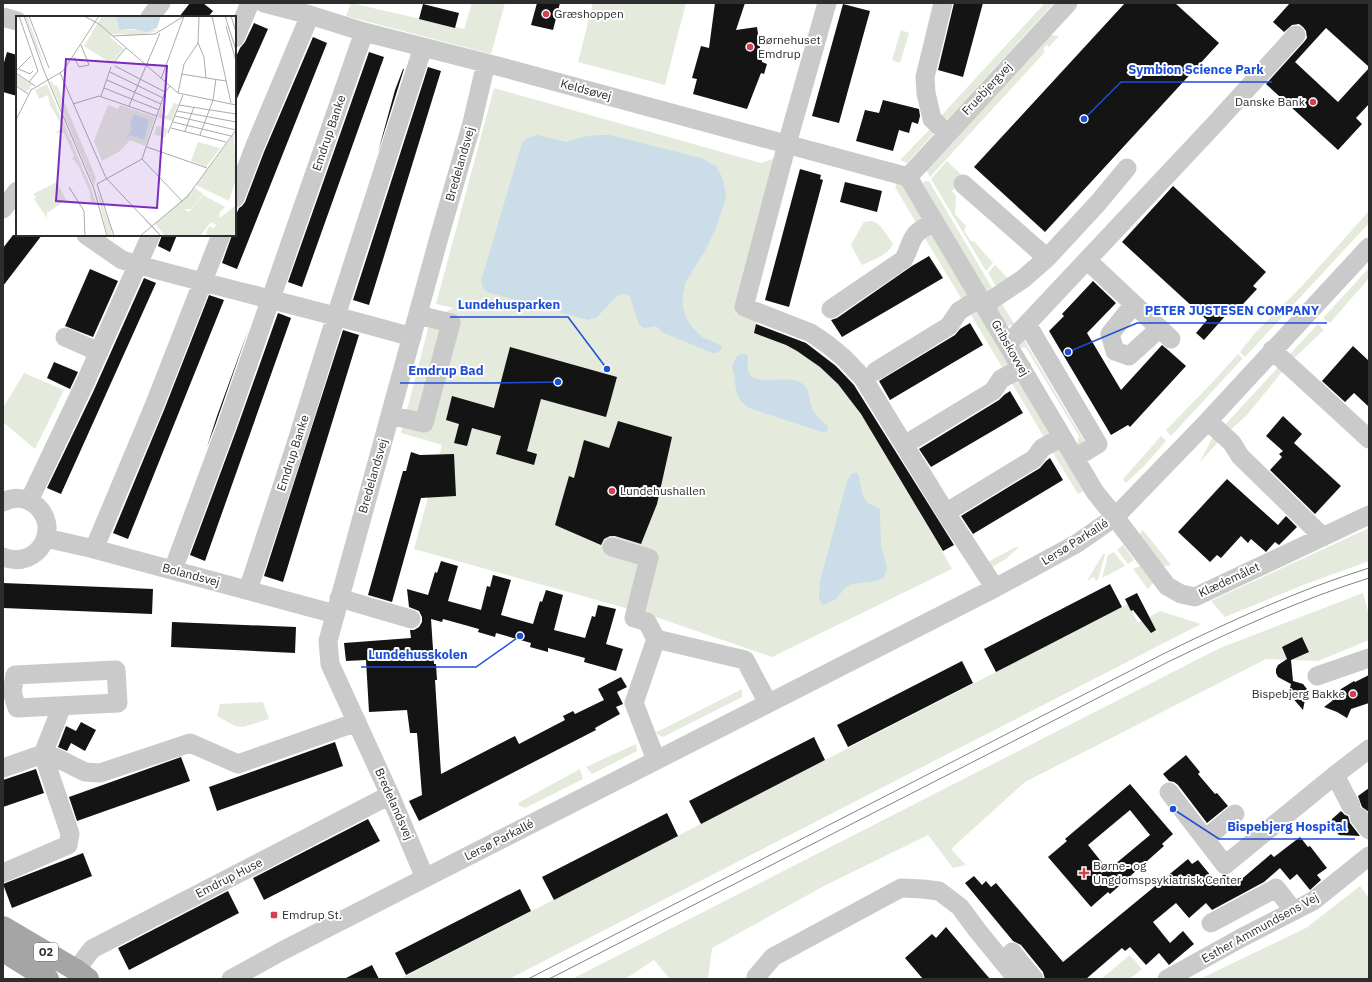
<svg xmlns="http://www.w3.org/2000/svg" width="1372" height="982" font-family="'IBM Plex Sans',sans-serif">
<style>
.green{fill:#e4eadc}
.water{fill:#cadde8}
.building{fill:#141414;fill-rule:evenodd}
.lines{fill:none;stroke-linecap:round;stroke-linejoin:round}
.minor{stroke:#cacaca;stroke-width:19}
.major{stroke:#a5a5a5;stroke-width:22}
.tram{stroke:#828282;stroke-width:1}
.poi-dot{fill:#d4404d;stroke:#fff;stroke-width:1.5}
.labels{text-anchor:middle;stroke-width:4;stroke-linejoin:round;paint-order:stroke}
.shield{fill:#fff;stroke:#6c6c6c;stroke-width:1}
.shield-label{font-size:11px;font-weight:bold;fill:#2d2d2d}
.poi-label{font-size:12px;fill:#2d2d2d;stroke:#fff;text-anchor:start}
.street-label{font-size:12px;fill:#2d2d2d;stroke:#fff}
.inset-road{fill:none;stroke:#ababab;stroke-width:1}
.view{fill:#7b2cbf;fill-opacity:0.15;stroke:#7b2cbf;stroke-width:2}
.inset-edge{fill:none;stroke:#2d2d2d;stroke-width:2}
.leader{fill:none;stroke:#1d4ed8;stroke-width:1.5}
.callout-dot{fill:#1d4ed8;stroke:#fff;stroke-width:1.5}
.callout-label{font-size:13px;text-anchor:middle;font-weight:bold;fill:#1d4ed8;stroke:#fff;stroke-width:4;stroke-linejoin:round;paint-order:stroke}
</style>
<rect width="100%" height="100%" fill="#fff"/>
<path class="green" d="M351 3 464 29 472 3H505L491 54 346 16Z
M593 3H686L665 85 578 62Z
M1045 3H1054L948 119 940 117Z
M901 30 909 33 900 63 892 60Z
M1050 35 1059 36 1049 47 1047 45 1043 49 1045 52 930 177 926 170Z
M494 88 761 163 778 157 735 313 757 320 754 333C785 343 818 359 839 385 862 412 879 444 897 474 916 506 935 537 952 569L772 657 647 614 414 549 442 445 401 433 430 321 453 308 436 304Z
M930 129 934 133 907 163 900 160Z
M947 161 964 177 952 191 956 196 955 214 966 226 964 231 971 241H974L993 263 986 271 931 179Z
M898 181 901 184 925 222 918 226 895 187Z
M929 181 994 291H986L925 187 923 182Z
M1369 211V223L1245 357 1240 352 1255 333 1302 286Z
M872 221C882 224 887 236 893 244 887 256 873 260 862 265L851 245 862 225 864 222Z
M929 231 970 299 964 303 923 235Z
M995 265 1008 278 997 288 988 273Z
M1369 268V278L1330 323 1323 318Z
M1000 301 1015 325 1006 326 996 309Z
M974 306 1011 367 1005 372 968 310Z
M1318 324 1324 330 1293 359 1289 355Z
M1024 340 1086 444 1079 447 1077 444 1079 436 1026 348 1024 347 1020 348 1019 347Z
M1238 354 1243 358 1171 436 1166 430 1209 386Z
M1280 365 1286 367 1246 416 1228 432 1223 427Z
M24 373 64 390 35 449 3 422V408Z
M1016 376 1051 435 1045 439 1010 380Z
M1214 435 1220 440 1199 463Z
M1161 436 1166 441 1144 466 1126 483 1123 479Z
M1056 444 1084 491 1078 494 1050 448Z
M1369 528V561L1303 585 1225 617 1211 601Z
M1143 530 1171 565 1167 566 1161 565 1139 534Z
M1123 545 1134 560 1128 564 1117 550Z
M1020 546 1006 559 989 569 984 564 1012 549Z
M1114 552 1125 566 1102 578 1108 555Z
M1103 554H1105L1098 580 1096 581 1094 577 1087 581Z
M1140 566 1153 583 1148 589 1133 569Z
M1363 593 1369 615V640L1318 661 1266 659 1025 782 951 849 966 865 953 868 928 835 824 886 712 948 708 979H670L654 960 625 979H572L1220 648Z
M1128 604 1138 623 1160 611 1201 624 509 979H400Z
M742 689V697L663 737 655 733Z
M263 702 269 719 243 727 235 726 217 716 220 704Z
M636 744 637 751 592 774 586 767Z
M580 769 583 779 525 808 520 806 518 803Z
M1360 886 1369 898V979H1200L1306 928Z
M1130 955 1142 969 1130 979H1101Z"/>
<path class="water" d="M538 135 567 142 582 137 599 135H610L701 158 716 166 722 177 726 193 725 201 715 230 705 251 685 283 682 303 686 318 693 328 702 337 721 345 722 348 717 353H712L662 332 656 326 644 328 639 325 630 297 625 294 618 295 597 317 588 320 487 292 483 288 481 281 522 143 527 138Z
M741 354H745L748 356C748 361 747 367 748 371 754 389 790 372 804 385 810 391 809 402 812 408 815 416 823 421 828 427L827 432H822L749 408C731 395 738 385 732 366L737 356Z
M854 473H857L859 476C862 492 861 503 879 508L880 511 881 546 887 567 885 575 883 578 876 581 852 584 845 588 836 599 825 605 821 603 819 599 820 581 846 485 850 475Z"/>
<path class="building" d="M190 3H203L213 11 208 17H179Z
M537 3H560L553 30 531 25Z
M715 3H745L736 30 757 27 762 62 767 64 764 74 761 73 747 109 693 94 697 79 692 78 701 46 709 48Z
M954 3H983L963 77 938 70Z
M1125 3H1175L1219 43 1045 232 974 167Z
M1290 3H1369V67L1326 28 1295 62 1338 102 1369 68V104L1356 118 1362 124 1338 150 1266 84 1304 42 1307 38 1306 31 1303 27 1299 24 1292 25 1284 32 1273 22Z
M423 4 459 13 455 28 419 19Z
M843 4 870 11 839 123 812 116Z
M254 23 268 29 235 103V59L240 48 245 42Z
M313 37 327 43 237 269 222 263 232 235H235V217L239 208 242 206 245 202 264 152Z
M7 52 17 55V96L3 92V66Z
M369 52 384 57 302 287 288 282Z
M428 67 441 71 369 305 353 300Z
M403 69H404L378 152 395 90Z
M883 100 919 109 920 116 918 124 912 122 909 133 899 130 893 151 856 141 865 110 879 113Z
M800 169 821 175 820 179 823 180 789 307 765 300Z
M845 182 882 191 877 212 840 202Z
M1173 186 1266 272 1253 286 1257 289 1231 317 1227 314 1204 340 1196 333 1207 320 1122 242Z
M13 235H42L3 286V248Z
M162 235H177L170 252 158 246Z
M929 256 943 278 842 337 831 320 837 318 912 266Z
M90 269 118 281 93 337 65 326Z
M144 278 156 283 61 494 47 488 94 390Z
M1093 281 1116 303 1087 333 1121 390 1162 345 1168 350 1186 366 1130 427 1128 425 1111 435 1049 331 1064 316 1062 314Z
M209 295 224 300 128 539 113 533 164 410Z
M278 313 291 318 205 561 190 555 236 431Z
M970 323 983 345 890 400 879 381 955 335 960 329Z
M756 324 806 343 836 366 854 385 954 545 943 551 861 414 838 384 820 367 797 351 786 345 754 333Z
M249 328 216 423 207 447 217 416Z
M343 330 359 335 283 582 264 576Z
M1353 346 1369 361V407L1354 393 1345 402 1322 381Z
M510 347 617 377 606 417 541 399 527 451 537 454 534 465 496 454 501 436 472 428 467 446 454 443 459 424 446 420 452 396 494 408Z
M54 362 78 372 70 389 47 378Z
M1010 391 1023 413 931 467 919 449 999 400 1004 395Z
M1283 416 1302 434 1294 443 1341 486 1315 514 1270 470 1282 457 1279 454 1283 451 1266 436Z
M618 421 672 437 657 504 641 544 615 536H610L604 539 601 545 555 525 569 476 574 478 584 440 609 448Z
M411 452 420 455 454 454 456 496 421 498 392 602 368 595 403 471H406Z
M1050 458 1063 480 973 534 961 516 1040 468 1046 461Z
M1227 479 1278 525 1286 516 1297 527 1279 545 1275 542 1266 552 1251 539 1248 543 1241 536 1221 558 1217 555 1210 562 1178 532Z
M441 561 458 566 448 601 481 610 487 586 490 587 493 575 511 580 501 615 533 624 540 601 542 602 546 590 563 595 554 630 585 638 592 616 595 617 598 605 616 609 606 644 623 649 616 671 584 662 585 658 548 648V652L530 647 531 643 496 633 495 637 478 632 479 629 443 619 442 622 431 619 434 664H436L437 680H435L441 774 515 736 519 744 565 720 563 716 573 711 575 714 604 700 598 689 621 677 627 687 617 692 623 704 616 707 620 714 595 728 596 730 419 821 409 801 422 795 417 733H410L407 710 369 712 366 660 346 661 344 643 411 638 410 630H414L419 627 422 622V617L419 611 409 607 407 589 428 595 435 572 437 573Z
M3 583 153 589 152 614 3 608Z
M1110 584 1122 607 996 672 984 649Z
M1137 593 1156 630 1151 633 1133 610 1131 611 1125 599Z
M172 622 296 627 295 653 171 647Z
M1302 637 1309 652 1291 660 1293 681 1303 684 1307 689 1303 710 1290 695 1289 692 1291 684 1278 677 1276 673V669L1278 665 1287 659 1282 647Z
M962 661 973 683 848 747 837 725Z
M1369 675V703L1351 709 1347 718 1337 712 1324 707 1332 701 1341 689 1354 681 1355 682Z
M81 722 96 730 85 751 71 743 67 751 58 747 66 726 76 731Z
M814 737 825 760 701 824 689 801Z
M335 742 343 766 217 811 209 787Z
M1186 755 1200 772 1198 774 1215 794 1217 793 1228 806 1207 823 1178 785 1174 782 1169 781 1163 774Z
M181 757 190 781 77 821 69 797Z
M36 769 44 793 3 807V780Z
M1130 784 1173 834 1162 844 1164 846 1110 894 1108 892 1091 907 1048 857 1067 841 1065 839ZM1130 810 1150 835 1108 870 1088 845Z
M1369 788V812L1362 807 1358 796Z
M1341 811 1345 815 1348 816 1350 823 1360 836 1339 835 1331 825 1332 819Z
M667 813 678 836 554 900 542 877Z
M368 819 380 841 264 900 253 878Z
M1300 837 1308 847 1310 846 1327 868 1317 875 1321 880 1310 890 1297 874 1290 880 1280 868 1264 882 1212 910 1206 903 1189 918 1176 903 1153 922 1170 943 1183 931 1194 944 1169 965 1159 953 1146 965 1130 947 1125 951 1122 948 1086 979H1045L1043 972 1021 945 1013 941 965 883 974 876 982 885 986 881 991 887 996 883 1063 962 1188 859 1192 864 1198 860 1216 882 1223 875H1228L1233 880 1234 879 1237 883 1271 854 1274 857Z
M83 853 92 876 12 908 3 884Z
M520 889 531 911 406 975 395 953Z
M228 891 239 913 129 970 118 948Z
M946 927 978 965 990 979H923L905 958 932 934 936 938Z
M372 965 379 979H344Z"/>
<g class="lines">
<path class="minor" d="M264 3 310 15 364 32 505 68 908 177
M827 3 787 144 744 307 811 333 827 344 844 358 863 378 946 513 995 588
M943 3 925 77 926 93 932 119 947 133
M3 17 17 21
M150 17 161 3
M235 38 250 3
M908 177 1095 492 1115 517 1167 586 1181 594 1195 597 1369 515
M908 177 1068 3
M963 184 1047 258
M235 198 254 148 310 15
M3 209 17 191
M86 235 122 260 139 265C230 290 321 311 412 337
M1087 260 1171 339
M1134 304 1110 334 1115 351 1129 356 1160 328
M984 305 1023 279 1047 258 1098 203 1127 168
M831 309 903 260C909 252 909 242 916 234 920 229 929 225 934 222
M1027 324 1098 444 1075 458
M65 337 99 352
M1008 344 1214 125 1296 35
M1272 350 1369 439
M876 371 949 326 959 311 980 298
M390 415 424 423 451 323 418 315
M1208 421 1232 443 1240 456 1323 537
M914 439 993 391 1001 379 1022 368
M29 501 84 385 151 235
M3 502C13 497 24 497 33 503 64 525 39 571 3 557
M955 507 1034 459 1042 448 1062 437
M46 538 94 549 335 614
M612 547 649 558 634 618 647 622 656 639 745 660 768 703
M94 549 154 406 221 235
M173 570 226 427 364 32
M248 590 295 447 336 316 423 47
M339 598 411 619
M656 639 634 703 656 760
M116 670 118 703 17 708 12 692 15 675Z
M1317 676 1369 658
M43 754 62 706
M3 768 43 754 57 758 85 772 100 773 190 743 238 764 357 722
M1335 775 1351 806
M1169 792 1225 865 1335 775 1369 749
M1359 817 1369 830
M1205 839 1235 814
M3 873 68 845 70 834 43 754
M425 878 390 795 330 664 328 641 438 241 472 123 486 63
M1211 923 1276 888 1294 911
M1012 952 1034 979
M76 970 92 949 390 795
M231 979 282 951 425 878 995 588 1076 544 1115 517 1208 421 1369 247
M756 979V977L773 957 901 888 923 889 939 891 960 907 977 930 1017 979
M1167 979 1241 938 1313 901 1369 856"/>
<path class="major" d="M3 927 76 970 88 979
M3 951 48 979"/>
<path class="tram" d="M528 979 1163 654C1230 621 1298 590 1369 568
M549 979 1168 662C1234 630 1299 600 1369 578"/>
</g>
<g class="poi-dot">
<circle cx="546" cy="14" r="4"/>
<circle cx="750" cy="47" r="4"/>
<circle cx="1313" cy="102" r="4"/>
<circle cx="612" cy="491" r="4"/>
<circle cx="1353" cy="694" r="4"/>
<path d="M1082 867h4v4h4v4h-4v4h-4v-4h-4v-4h4z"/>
<rect x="270" y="911" width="8" height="8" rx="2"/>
</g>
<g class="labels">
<rect class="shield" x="34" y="943" width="24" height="18" rx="3"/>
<g class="shield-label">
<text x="46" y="956">O2</text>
</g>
<g class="poi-label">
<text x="554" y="18">Græshoppen</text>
<text x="758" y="44">Børnehuset<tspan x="758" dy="14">Emdrup</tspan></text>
<text x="1305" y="106" text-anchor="end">Danske Bank</text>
<text x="620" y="495">Lundehushallen</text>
<text x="1345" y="698" text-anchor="end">Bispebjerg Bakke</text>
<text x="1093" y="870">Børne- og<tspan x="1093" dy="14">Ungdomspsykiatrisk Center</tspan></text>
<text x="282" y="919">Emdrup St.</text>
</g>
<g class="street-label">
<text transform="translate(987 89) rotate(-47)" y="4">Fruebjergvej</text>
<text transform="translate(586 90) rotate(15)" y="4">Keldsøvej</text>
<text transform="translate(329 133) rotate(-71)" y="4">Emdrup Banke</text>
<text transform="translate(460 164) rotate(-74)" y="4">Bredelandsvej</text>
<text transform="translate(1010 348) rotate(60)" y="4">Gribskovvej</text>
<text transform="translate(293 453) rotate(-72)" y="4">Emdrup Banke</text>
<text transform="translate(373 476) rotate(-74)" y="4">Bredelandsvej</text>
<text transform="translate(1075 542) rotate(-32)" y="4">Lersø Parkallé</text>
<text transform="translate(191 575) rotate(15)" y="4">Bolandsvej</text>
<text transform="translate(1229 580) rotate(-25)" y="4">Klædemålet</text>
<text transform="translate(394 804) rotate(66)" y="4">Bredelandsvej</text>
<text transform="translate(499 840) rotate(-27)" y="4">Lersø Parkallé</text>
<text transform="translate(229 878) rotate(-27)" y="4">Emdrup Huse</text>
<text transform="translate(1260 928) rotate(-29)" y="4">Esther Ammundsens Vej</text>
</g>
</g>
<g transform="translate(16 16)">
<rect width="220" height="220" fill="#fff"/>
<path d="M9 0H11L30 52 20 31ZM86 0H100L103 14H145L125 19 97 18 94 21 108 33 98 44 93 46 68 30ZM0 58 16 69 10 76 0 69ZM36 65 38 70 41 69 80 162 78 170 34 66ZM31 68 75 172 80 187 75 188 74 176 63 151 57 143 55 144 58 140 48 117H39L47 111 34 89 32 79 23 83 19 74ZM147 86 145 98 151 100 158 87 162 88 156 105 142 101ZM92 89 102 93 104 89 139 101 129 130 114 124 104 135 86 145 78 125ZM141 110 152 113 149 122 138 118ZM218 118 220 163 213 185 180 169ZM182 126 204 132 209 126 190 151 175 145ZM41 166 50 184 31 197V202L18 183 20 181 17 178ZM80 171 95 212 96 220H92L89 210ZM179 172 187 178 175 193H168L173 196 187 179 209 191 203 197 204 202 220 189V220H190L191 214 194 210 197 213 200 209 195 206 184 220H149L141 210 139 208Z" fill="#e4eadc"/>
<path d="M100 0H145L141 12 131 16 118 13 103 14ZM118 98 133 104 128 124 115 119 110 122 116 113 114 109Z" fill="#cadde8"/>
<path class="inset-road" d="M3 0 22 55 13 66M8 0 28 55 78 173 91 220M13 0 33 52M68 0 83 8 162 77 220 89M183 0 182 27 188 41 190 62M196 0 215 87M209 0 220 34M215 0 220 16M210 10 220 45M97 20 139 18 168 0M58 41 63 51 73 49 65 29M98 46 110 32M99 50 149 76M3 53 14 58 17 55M0 55 15 40M94 56 147 82M0 57 19 70M44 57 90 162 144 219M165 58 210 65M145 63 168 0M91 64 145 88M0 70 12 78M88 72 143 94M162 77 168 48 182 27M85 80 95 51M57 88 83 80 141 100M163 89 220 98M113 90 144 17M161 95 220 106M159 100 220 114M0 104 15 74 47 55 83 0M157 106 215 120M155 112 210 126M169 115 178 91M152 117 167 79M184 119 197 84 200 63M131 131 191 152M126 143 149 76 154 70M126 143 166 185M53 171 68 195 69 220M129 203 142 217M98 220 81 168 126 143M124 220 171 181 220 114"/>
<path class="view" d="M50 43 151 50 141 192 40 185Z"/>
<rect width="220" height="220" class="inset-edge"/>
</g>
<path class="leader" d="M1084 119L1121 82H1272M607 369L568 317H450M1068 352L1137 323H1327M558 382L492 383H400M520 636L476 667H361M1173 809L1219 839H1355"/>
<g class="callout-dot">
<circle cx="1084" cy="119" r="4"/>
<circle cx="607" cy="369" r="4"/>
<circle cx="1068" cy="352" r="4"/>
<circle cx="558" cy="382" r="4"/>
<circle cx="520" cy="636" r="4"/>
<circle cx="1173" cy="809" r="4"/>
</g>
<g class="callout-label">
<text x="1196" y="74">Symbion Science Park</text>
<text x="509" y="309">Lundehusparken</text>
<text x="1232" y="315">PETER JUSTESEN COMPANY</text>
<text x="446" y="375">Emdrup Bad</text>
<text x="418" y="659">Lundehusskolen</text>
<text x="1287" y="831">Bispebjerg Hospital</text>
</g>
<rect width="1372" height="982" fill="none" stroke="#2d2d2d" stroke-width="8"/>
</svg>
